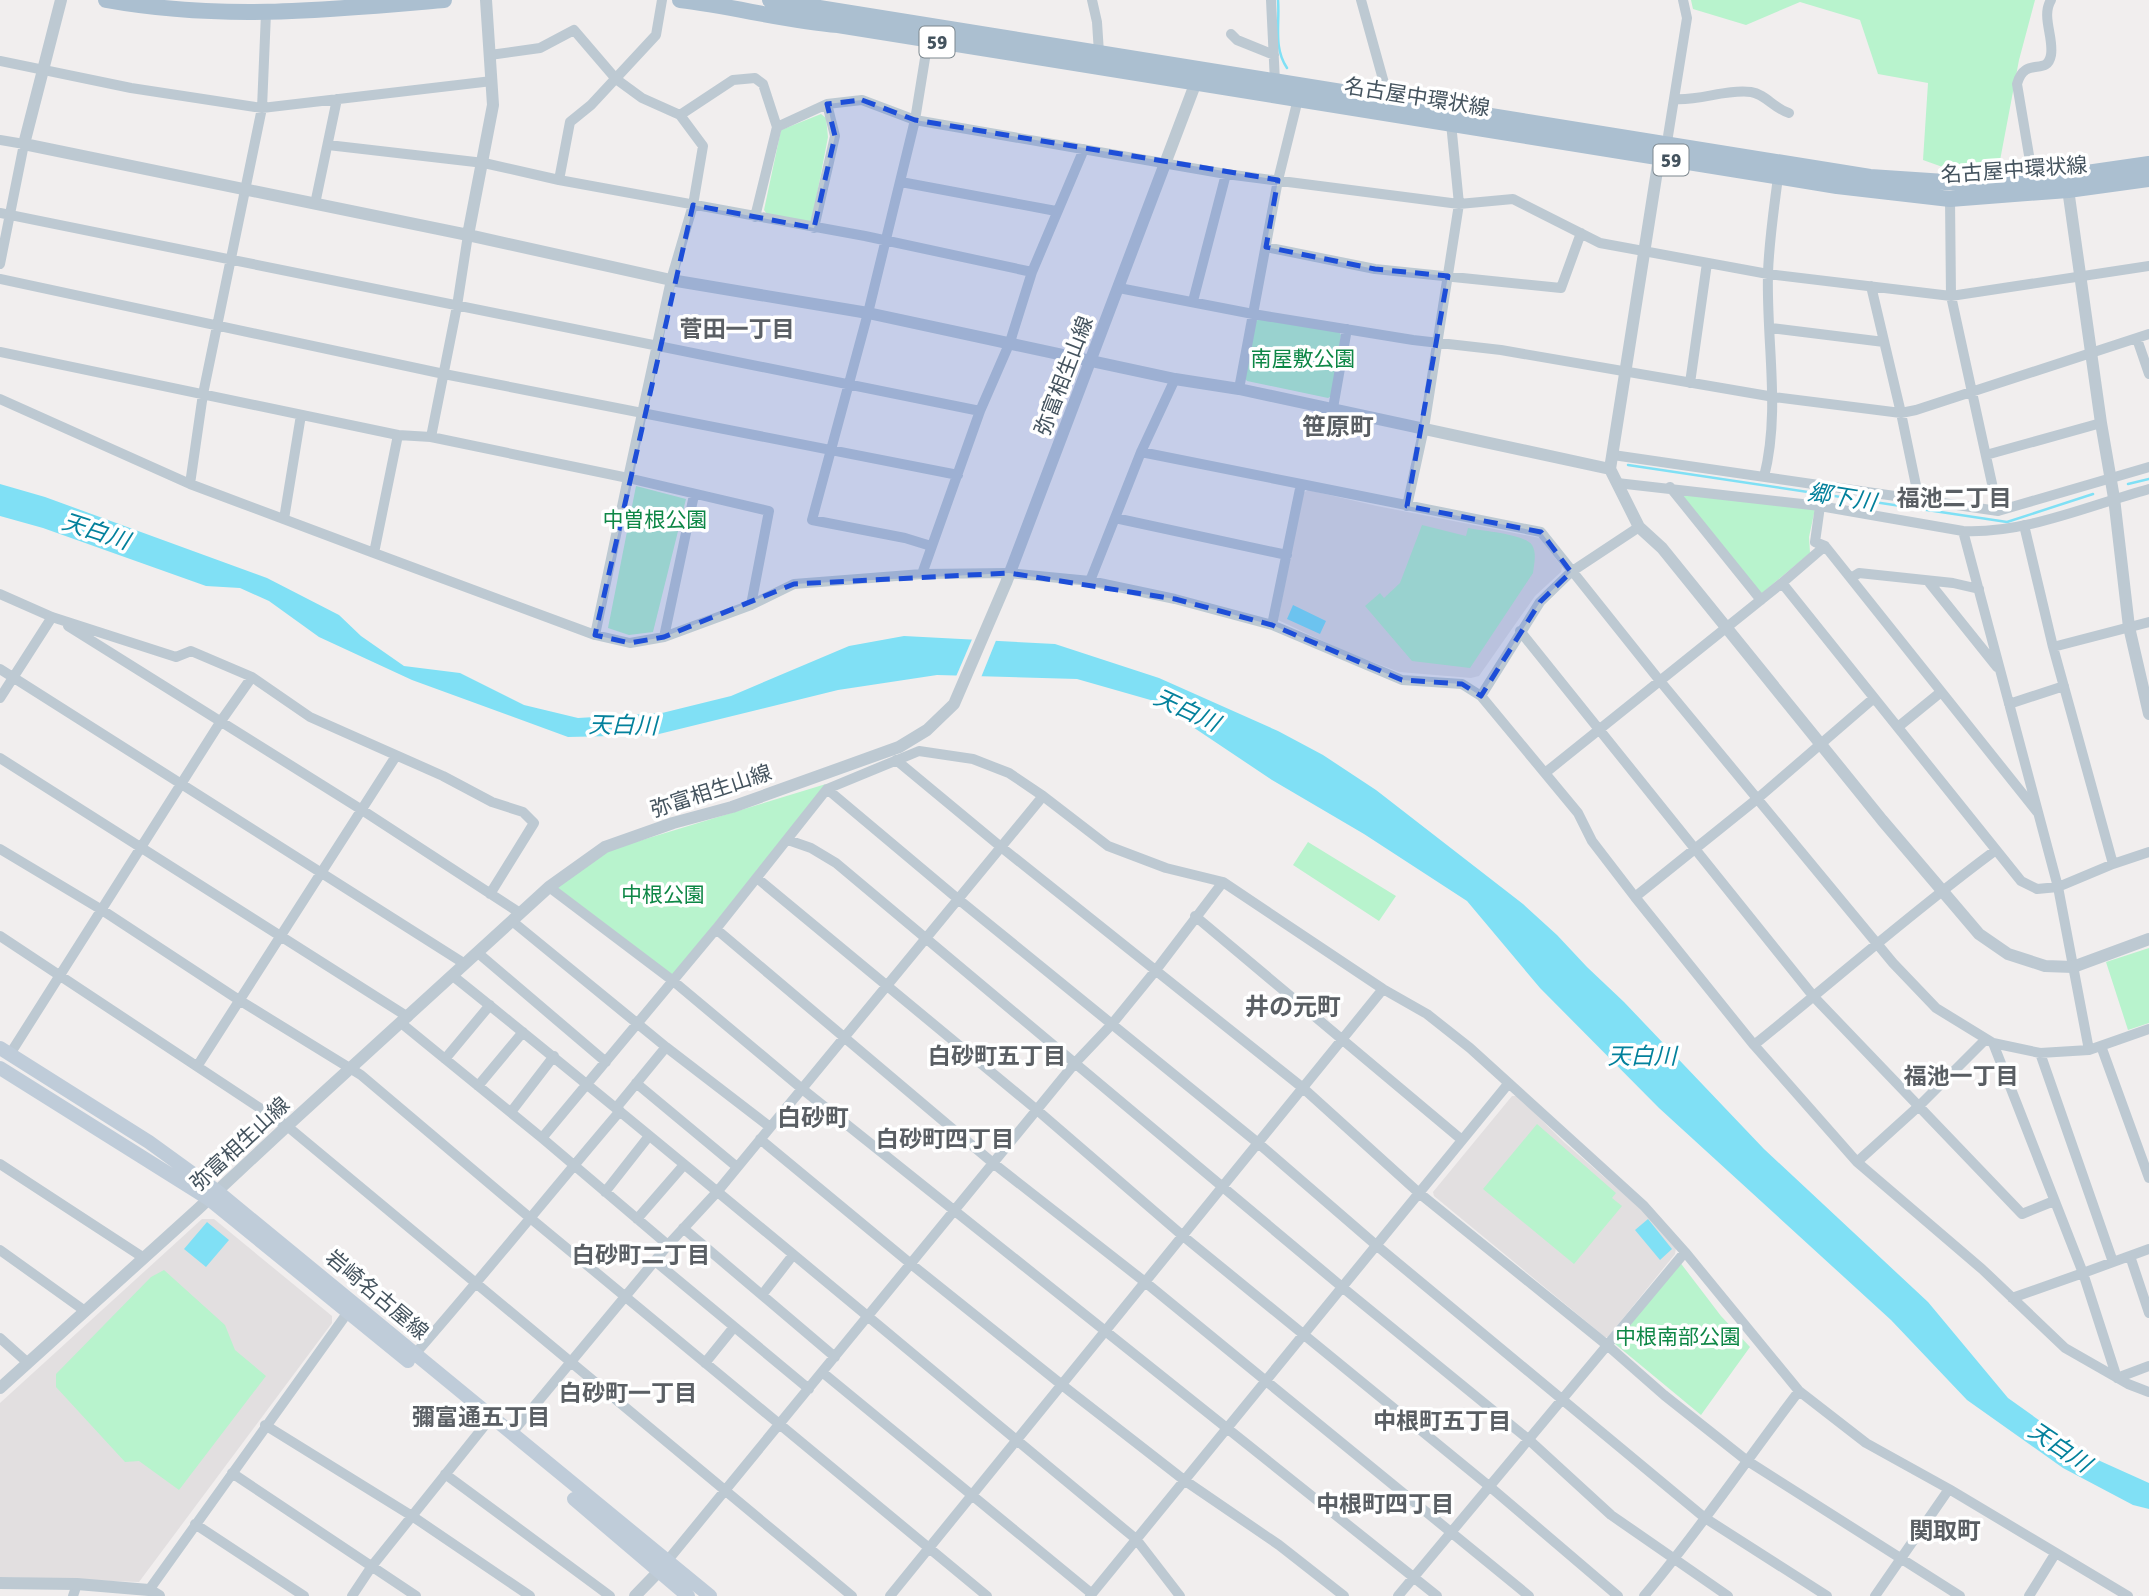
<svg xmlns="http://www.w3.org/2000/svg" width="2149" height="1596" font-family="Signika,'Noto Sans JP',sans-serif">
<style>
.education{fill:#e2dfe0}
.green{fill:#b8f3cd}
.water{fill:#80e0f5}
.pier{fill:#f1eeee}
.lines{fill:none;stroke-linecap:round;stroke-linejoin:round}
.stream{stroke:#80e0f5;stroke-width:2.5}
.minor{stroke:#bdc9d2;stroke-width:10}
.tertiary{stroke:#bdc9d2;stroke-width:12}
.secondary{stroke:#bfccd9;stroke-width:14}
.primary{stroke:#abbfd0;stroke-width:16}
.marked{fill:#1d4ed8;fill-opacity:0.2;stroke:#1d4ed8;stroke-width:5;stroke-dasharray:14 9;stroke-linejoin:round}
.labels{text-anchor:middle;stroke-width:7;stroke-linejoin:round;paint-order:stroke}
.shield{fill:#fff;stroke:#7c878e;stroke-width:2}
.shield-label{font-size:19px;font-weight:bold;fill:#44535e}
.street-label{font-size:21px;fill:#44535e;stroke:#fff}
.park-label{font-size:21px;fill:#0e8746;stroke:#fff}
.neighbourhood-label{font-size:23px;font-weight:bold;fill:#5a5f64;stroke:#fff}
.water-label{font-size:23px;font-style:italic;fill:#03819c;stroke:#fff}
.quarter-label{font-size:24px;font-weight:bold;fill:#5a5f64;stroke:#fff}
</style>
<rect width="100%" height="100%" fill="#f1eeee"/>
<path class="education" d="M1308 490 1377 506 1540 538 1562 567 1561 572 1535 596 1479 676 1471 678 1399 672 1344 651 1278 620 1303 493Z
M1512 1096H1517L1565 1143 1650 1217 1676 1248 1675 1254 1608 1337H1605L1434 1196 1433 1192Z
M202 1219H214L332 1316V1323L139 1582 0 1577V1403Z"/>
<path class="green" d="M1691 0H2035L2019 60 1998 171 1951 170 1923 160 1928 83 1878 74 1860 20 1800 2 1746 25 1693 9Z
M821 114 826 118 828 137 812 220 807 223 767 214 764 210 781 130Z
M1259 319 1339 332 1341 335 1333 395 1328 398 1247 381 1244 377 1255 322Z
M636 486 686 499 653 632 629 635 608 628Z
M1680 493 1815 509 1809 537 1810 553 1761 594Z
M1422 525 1466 536 1468 528C1482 531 1525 534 1532 545 1537 553 1534 564 1533 573L1470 668 1412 661 1365 606 1380 593 1384 598 1400 583Z
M826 784 672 977 555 888 606 851Z
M1308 842 1396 896 1379 921 1293 865Z
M2149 948V1023L2128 1030 2106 962Z
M1537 1124 1616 1193 1612 1198 1622 1206 1574 1264 1483 1189Z
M1679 1261 1721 1316 1750 1347 1701 1415 1614 1343Z
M164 1270 225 1325 235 1350 266 1376 179 1490 139 1461 125 1462 56 1387V1374L151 1277Z"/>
<path class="water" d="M0 484 45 497 267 578 339 615 361 636 404 666 460 673 524 705 578 718 662 713 731 696 849 646 904 636 1055 644 1159 678 1278 731 1323 755 1376 790 1523 904 1557 935 1587 967 1624 1002 1764 1149 1928 1302 2008 1398 2089 1456 2149 1483V1509L2133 1505 2063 1468 1967 1400 1891 1320 1659 1108 1540 988 1467 901 1364 834 1272 780 1154 701 1077 679 937 675 838 690 655 735 568 737 412 680 319 637 269 601 240 588 206 586 43 528 0 516Z
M1293 605 1326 621 1320 634 1287 619Z
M1648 1219 1672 1249 1660 1260 1635 1230Z
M207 1222 229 1240 206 1267 184 1249Z"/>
<path class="pier" d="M973 637 997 638 980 680 955 679Z"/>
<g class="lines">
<path class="stream" d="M1278 0C1280 24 1273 47 1287 68
M1628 465 2007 522 2093 494
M2128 484 2149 479"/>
<path class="minor" d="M1092 0 1097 22 1099 53
M1271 0 1275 82
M1361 0 1389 101
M1231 34 1237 40 1274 55
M928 40 915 120 1226 174 1459 204 1513 199 1600 243 1768 274 1951 296 2149 266
M490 55 540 48 574 30 616 79 642 98 680 115 703 146 693 205 671 280 628 478 769 511 751 605
M0 61 131 88 262 108 492 81
M1674 99C1700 101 1725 89 1751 92 1765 94 1775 109 1789 113
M680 115 733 80 755 78 763 84 777 127 755 217
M777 127 827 104 862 100 915 120 868 313 812 520 905 538 931 546
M0 140 24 144 0 264
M328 145 484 163 559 180 865 236 1032 272
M1665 149 1668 136 1687 18 1683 0
M2033 179 2017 84C2025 55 2047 77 2051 55 2054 37 2041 16 2051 0
M559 180 570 122 591 105 656 35 662 0
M901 182 1056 211
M1950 199 1951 296 1998 511
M315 204 337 99
M0 213 980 411
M814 228 835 136 827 104
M1266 247 1375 269 1561 288 1581 233
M0 279 444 374 958 475
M1871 286 1901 413 1919 500
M1119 288 1253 314 1413 340 1501 350 1774 397 1901 413 1916 410 2149 334
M1193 301 1226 174
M1771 328 1884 342
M2137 339 2149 374
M0 352 398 435
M1690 383 1707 263
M1239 389 1278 180 1298 99
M0 399 190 484 374 553
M1333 408 1347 329
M431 437 457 306 468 235
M1141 452 1301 484
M1613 455 1998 511 2149 467
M1986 455 2101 423
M1764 477C1781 410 1766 342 1768 273 1769 241 1774 209 1778 177
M1617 483 1820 506 1963 531C2025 534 2090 505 2149 489
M190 484 203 394 262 108 266 13
M1670 487 1761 600
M1407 506 1424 428 1459 204 1451 123
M1820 506 1815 542 1825 546
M1115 518 1287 555
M284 519 301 415
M2024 525 2053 647 2113 864 2149 852
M1639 527 1571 572 1540 602 1481 696 1578 813 1592 841 1635 897 1754 1045 1857 1162 1982 1269 2065 1348 2128 1384 2149 1392
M1963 531 2058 887 2089 1050
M922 574 980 411 1010 342 1032 272 1084 149
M1851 578 1859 573 1953 583 1979 589
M1090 581 1141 452 1175 379
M1928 581 1997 667
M0 594 52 617 176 657 191 651 252 677 310 717 443 776 492 802 523 812 534 823 490 894
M68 626 362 810 520 913
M1520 631 1814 997 2022 1214 2054 1201
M595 635 628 478 431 437 398 435 374 553 595 635 630 643 664 637 751 605 794 584 922 574 1009 573 1090 581 1175 599 1272 625
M664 637 694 495
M2053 647 2149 622
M0 669 465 964
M1481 696 1462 684 1402 680 1272 625 1301 484 1541 532 1660 681 1893 963 1936 1008 1993 1043 2040 1053 2089 1050 2149 1029
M0 698 52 617
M2009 704 2064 686
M1898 727 1941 692
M0 758 408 1017
M896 760 1001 847 1303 1088 1419 1193 1607 1345 1664 1395 1746 1460 1960 1596
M1545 773 1782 583
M827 789 958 899 1258 1143 1376 1245 1705 1518 1827 1596
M2038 813 1825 546 1782 583 2021 881 2037 889 2058 887 2113 864
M788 840 811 848 836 863 1342 1287 1528 1439 1611 1515 1728 1596
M0 849 102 910 239 1000 361 1075 529 1217 987 1596
M757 878 1037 1110 1183 1236 1489 1486 1618 1596
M549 887 672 980 801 1088 1437 1596
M1635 897 1757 799 1874 698
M1195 916 1462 1140
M512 921 666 1047 770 1127
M716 929 993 1163 1145 1282 1529 1596
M0 936 287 1126 852 1596
M478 953 606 1062
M453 976C683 1160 908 1351 1136 1539L1180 1596
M401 1023 542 1138 668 1245
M1993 1043 2083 1273 2149 1249
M1754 1045C1835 980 1913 911 1996 850
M2101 1046 2149 1178
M2040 1053 2113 1262
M10 1054 221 721 252 677
M445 1059 490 1005
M198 1065 396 756
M636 1083 737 1167
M478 1086 523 1032
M616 1108 666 1047
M511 1112 554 1056
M542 1138 716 929 827 789 919 751 973 759 1009 773 1043 796 1108 846 1166 868 1223 882 1383 989 1427 1014 1470 1048 1644 1206 1685 1252 1799 1391 1866 1443 1949 1489 2128 1596
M760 1139 911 1264 1062 1385 1184 1480 1279 1545 1344 1596
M1857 1162 1920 1105 1986 1039
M0 1164 144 1258
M605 1192 649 1136
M637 1219 683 1166
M683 1228 835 1357
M0 1250 85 1311
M2130 1256 2149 1313
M655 1261 809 1389
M762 1295 793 1255
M2012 1298 2083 1273 2117 1378 2149 1366
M0 1338 28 1363
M415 1354C485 1274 551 1192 620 1111
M705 1363 734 1327
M822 1372 1091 1593
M265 1425 412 1516 530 1596
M511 1434 668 1245 717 1192 1043 796
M232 1473 416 1596
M445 1474 610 1596
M195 1524 304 1596
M668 1560 1075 1063 1112 1024 1156 970 1223 882
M149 1590 348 1312
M73 1596 77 1584
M352 1596 372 1566 485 1425
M890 1596 1383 989
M1090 1596 1508 1084
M1398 1596 1685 1252
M1644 1596C1699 1531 1747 1459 1799 1391
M1875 1596 1949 1489
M2029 1596 2055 1554"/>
<path class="tertiary" d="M61 0 24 144 468 235 671 280 868 313 1175 379 1239 389 1610 469 1639 527 1662 548 1882 820 1979 934 2008 954 2045 966 2073 967 2149 939
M2067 182 2101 423 2114 498 2129 627 2149 714
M468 235 493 105 486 0
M1610 469 1659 158
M0 1388 198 1209 287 1126 549 887 605 847 673 823 732 807 899 747 927 730 954 704 1006 583 1199 74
M0 1583 77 1584 149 1590 159 1596
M635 1596 664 1566"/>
<path class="secondary" d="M0 1048 149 1142 218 1192 710 1596
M0 1068 209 1199 408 1361
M574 1499 688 1596"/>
<path class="primary" d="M106 0C222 21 329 10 444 0
M680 0C733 6 785 21 838 25L1837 186 1950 199 2068 190 2149 179
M770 0 1870 177 1960 183 2066 176 2149 164"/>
</g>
<path class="marked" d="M862 100 915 120 1278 180 1266 247 1375 269 1448 276 1407 506 1541 532 1571 572 1540 602 1481 696 1462 684 1402 680 1272 625 1175 599 1009 573 794 584 664 637 630 643 595 635 693 205 814 228 835 136 827 104Z"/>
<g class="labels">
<g class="shield">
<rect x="919.5" y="26.5" width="35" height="31" rx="5"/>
<rect x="1653.5" y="144.5" width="35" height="31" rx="5"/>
</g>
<g class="shield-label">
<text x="937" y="49">59</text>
<text x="1671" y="167">59</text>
</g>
<g class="street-label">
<text transform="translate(1417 97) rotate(9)" y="7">名古屋中環状線</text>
<text transform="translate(2014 170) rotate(-4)" y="7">名古屋中環状線</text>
<text transform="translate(1064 376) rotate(-69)" y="7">弥富相生山線</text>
<text transform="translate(711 791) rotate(-18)" y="7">弥富相生山線</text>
<text transform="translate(240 1144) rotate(-43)" y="7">弥富相生山線</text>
<text transform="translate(377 1295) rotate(40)" y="7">岩崎名古屋線</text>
</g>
<g class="park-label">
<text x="1303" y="366">南屋敷公園</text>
<text x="655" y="527">中曽根公園</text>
<text x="663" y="902">中根公園</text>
<text x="1678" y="1344">中根南部公園</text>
</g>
<g class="neighbourhood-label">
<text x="737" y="337">菅田一丁目</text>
<text x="1954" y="506">福池二丁目</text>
<text x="997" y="1064">白砂町五丁目</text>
<text x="1961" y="1084">福池一丁目</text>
<text x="945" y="1147">白砂町四丁目</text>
<text x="641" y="1263">白砂町二丁目</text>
<text x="628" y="1401">白砂町一丁目</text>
<text x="481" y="1425">彌富通五丁目</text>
<text x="1442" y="1429">中根町五丁目</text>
<text x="1385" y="1512">中根町四丁目</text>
</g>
<g class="water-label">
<text transform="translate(1842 497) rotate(9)" y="8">郷下川</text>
<text transform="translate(96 531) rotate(18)" y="8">天白川</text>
<text transform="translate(1187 710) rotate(25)" y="8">天白川</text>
<text transform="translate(623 725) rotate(1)" y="8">天白川</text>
<text x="1642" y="1064">天白川</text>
<text transform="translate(2060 1447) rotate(34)" y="8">天白川</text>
</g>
<g class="quarter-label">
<text x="1338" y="435">笹原町</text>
<text x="1293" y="1015">井の元町</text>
<text x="813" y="1126">白砂町</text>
<text x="1945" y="1539">関取町</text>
</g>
</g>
</svg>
